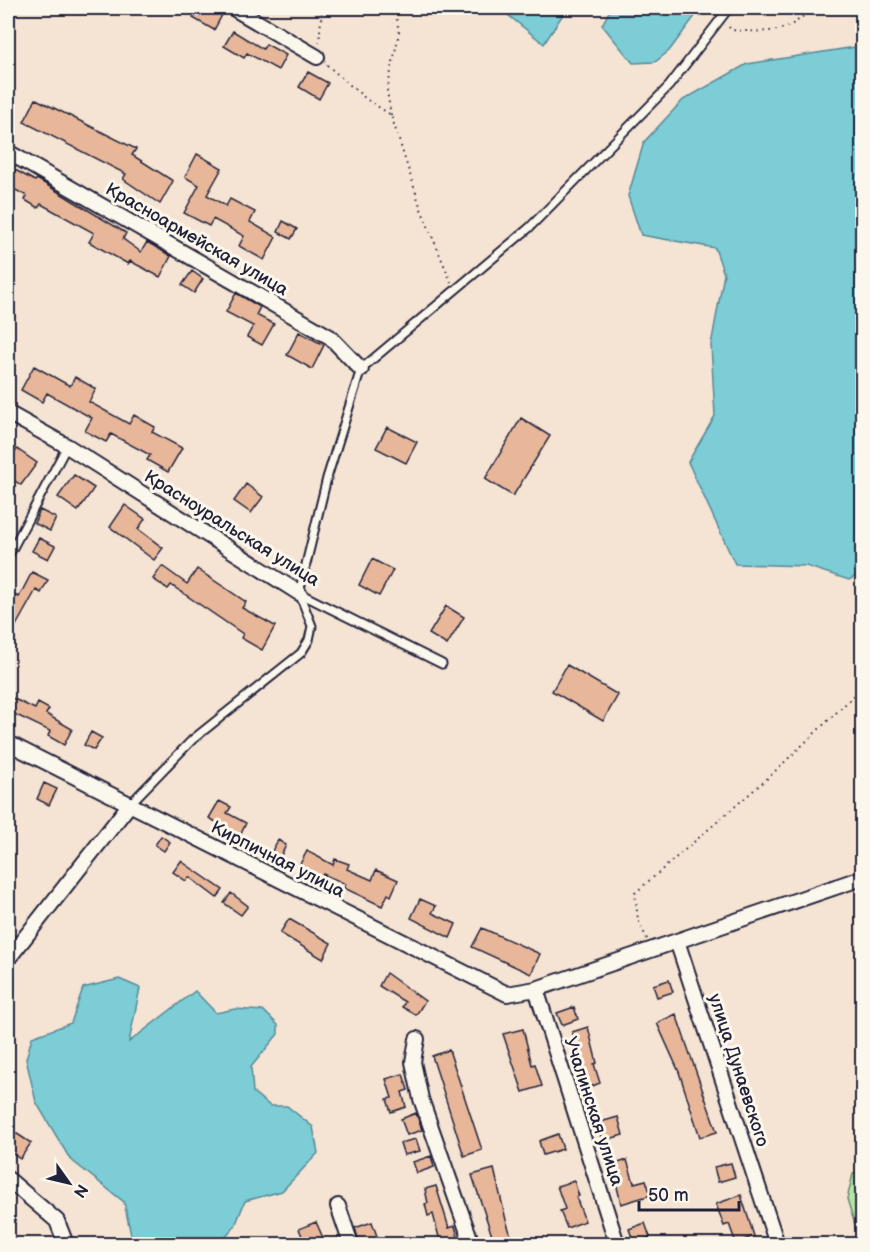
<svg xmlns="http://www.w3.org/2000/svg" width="870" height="1252" font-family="'Balsamiq Sans',sans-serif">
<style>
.built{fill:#f1d6c2}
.green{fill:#b3e6a6;stroke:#6a8470;stroke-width:1.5}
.water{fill:#7ccdd6;stroke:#588998;stroke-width:1.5}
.building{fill:#e8b79a;stroke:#22223b;stroke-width:1.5}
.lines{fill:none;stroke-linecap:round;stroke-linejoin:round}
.lane-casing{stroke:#22223b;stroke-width:11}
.street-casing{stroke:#22223b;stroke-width:18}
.path{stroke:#22223b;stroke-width:2;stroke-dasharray:1.5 4.5;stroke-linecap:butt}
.lane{stroke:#fbf7ec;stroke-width:7}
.street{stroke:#fbf7ec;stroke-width:14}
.labels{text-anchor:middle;stroke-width:6;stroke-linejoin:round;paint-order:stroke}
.street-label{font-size:18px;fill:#22223b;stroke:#fbf7ec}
</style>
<rect width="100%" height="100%" fill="#f5e4d3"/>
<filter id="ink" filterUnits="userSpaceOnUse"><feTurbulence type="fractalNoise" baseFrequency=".0167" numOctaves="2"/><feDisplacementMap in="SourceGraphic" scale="12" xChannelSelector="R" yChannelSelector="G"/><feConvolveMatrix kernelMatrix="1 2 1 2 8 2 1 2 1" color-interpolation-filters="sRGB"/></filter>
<g filter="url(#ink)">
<path class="built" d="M8 1225 27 1243 28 1244H8Z"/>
<path class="green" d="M862 1170V1244H861L847 1199 853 1174Z"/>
<path class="water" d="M504 8H567L544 44 508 15Z
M611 8H701L669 51 655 62 633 63 602 25Z
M862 46V573L849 580 806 566 735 564 688 462 715 416 711 345 724 274 715 248 641 235 628 196 644 142 683 100 747 64Z
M119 979 140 988 129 1042 195 991 216 1013 235 1009 264 1011 278 1025V1034L251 1067 253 1092 270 1106H287L313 1127 318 1153 282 1191 245 1201 235 1226 220 1244H136L132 1240 124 1202 70 1159 36 1102 26 1059 32 1037 71 1023 83 988Z"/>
<path class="building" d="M200 8H209L222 15 214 30 193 18Z
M233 31 263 49 266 44 286 55 278 70 247 53 244 58 224 46Z
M308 72 328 83 319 99 299 87Z
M36 99 136 149 132 155 173 181 160 204 123 179 126 174 24 122Z
M197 154 222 168 207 195 226 206 230 199 255 212 250 222 276 237 264 260 239 246 244 236 213 219 209 226 184 213 199 185 185 177Z
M8 166 35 181 37 179 126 233 123 239 141 252 147 242 171 256 160 277 130 261 128 264 89 242 94 233 41 204 38 208 25 200 27 196 8 186Z
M283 221 297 229 291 239 278 232Z
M192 271 203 279 194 293 182 285Z
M236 293 260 307 256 315 274 324 262 345 247 337 253 326 226 312Z
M299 332 324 345 312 369 287 355Z
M34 366 70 386 75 377 96 389 89 402 129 424 134 415 155 427 152 432 182 448 168 472 147 460 150 455 111 434 106 442 85 431 92 418 47 393 42 402 21 390Z
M521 418 550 436 513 496 485 479Z
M387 427 417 442 406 463 376 448Z
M17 449 37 463 21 485 8 476V462Z
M74 475 94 488 78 511 58 497Z
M246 484 263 497 251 513 234 501Z
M125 505 145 519 138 529 163 548 154 560 110 527Z
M40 510 56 518 50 531 34 523Z
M39 538 55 546 48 559 32 551Z
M372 559 393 570 379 596 359 585Z
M162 566 187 584 197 569 246 602 242 608 275 626 262 650 241 638 243 634 171 585 168 589 153 579Z
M32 572 48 580 41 593 36 590 8 640V607L14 595 19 597Z
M446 606 464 617 447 645 429 634Z
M567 665 618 695 603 721 552 691Z
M8 696 35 709 38 703 49 709 46 714 72 729 64 745 48 736 50 731 8 711Z
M91 732 102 738 94 750 84 745Z
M44 783 57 789 49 805 37 799Z
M219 801 231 807 227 813 246 823 240 836 209 818Z
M161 836 170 842 164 851 155 845Z
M278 840 286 845 280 858 271 853Z
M307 851 333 865 335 859 349 864 347 869 372 880 376 870 398 880 391 896 388 894 382 906 344 888 346 884 323 874 321 878 299 866Z
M181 861 223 890 217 898 189 877 186 881 173 872Z
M231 893 248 906 241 915 224 903Z
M420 899 436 906 432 913 456 924 450 938 411 918Z
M289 919 331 943 323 959 280 933Z
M482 928 540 954 531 974 472 947Z
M386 973 425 1001 416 1015 402 1007 405 1002 379 986Z
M669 980 673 992 657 997 653 985Z
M574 1007 578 1019 562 1025 557 1013Z
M676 1014 717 1132 700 1137 679 1072 657 1023Z
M588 1027 597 1063 594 1064 600 1083 584 1089 573 1051 578 1050 572 1032Z
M523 1029 532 1065 535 1064 542 1086 523 1092 503 1034Z
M449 1050 482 1150 464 1156 432 1056Z
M403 1074 408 1090 402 1092 406 1107 391 1112 387 1099 392 1098 386 1079Z
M416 1113 422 1130 407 1135 401 1119Z
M618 1117 623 1135 602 1141 597 1123Z
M8 1128 31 1143 20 1159 8 1150Z
M558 1134 563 1149 543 1155 539 1141Z
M416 1139 420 1151 404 1155 400 1143Z
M431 1156 434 1167 417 1173 413 1162Z
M627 1160 634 1183 646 1180 651 1195 621 1204 612 1165Z
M731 1163 735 1177 718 1182 714 1167Z
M494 1169 506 1220 514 1245H495L472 1175Z
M574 1181 579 1196 576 1197 585 1221 567 1228 560 1211 565 1209 557 1186Z
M436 1186 449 1228 455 1226 459 1240 441 1245 433 1214 428 1216 425 1204 428 1203 425 1189Z
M741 1195 754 1236 736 1243 729 1224 724 1226 716 1204Z
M316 1222 324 1240 306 1245 299 1229Z
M372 1222 378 1239 360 1245 355 1228Z
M645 1223 650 1237 634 1243 629 1229Z"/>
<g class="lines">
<defs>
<path id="lane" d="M8 557 67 446
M299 593 442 664
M130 804 192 740 301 653 309 640 312 626 299 593 327 478 361 369 529 228 669 86 729 8"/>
<path id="street" d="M233 8 317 57
M8 152 330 337 361 369
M8 413 67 446 299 593
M8 743 507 994 536 989 862 878
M677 941 777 1244
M8 959 130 804
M536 989 617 1244
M417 1039 413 1062 421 1099 472 1244
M8 1179 57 1221 66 1244
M338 1206 351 1244"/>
</defs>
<use href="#lane" class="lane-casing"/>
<use href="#street" class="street-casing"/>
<path class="path" d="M729 27 731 30C766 32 787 36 811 8
M319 43 322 8
M327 65 366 99 391 115 421 209 451 282
M391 115 387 91 399 33 395 8
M647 939 638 920 635 893 769 777 862 688"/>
<use href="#lane" class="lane"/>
<use href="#street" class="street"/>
</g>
</g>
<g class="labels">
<g class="street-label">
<text transform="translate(197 239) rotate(30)" y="6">Красноармейская улица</text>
<text transform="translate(232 528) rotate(32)" y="6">Красноуральская улица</text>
<text transform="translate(278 859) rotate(27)" y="6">Кирпичная улица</text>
<text transform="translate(739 1070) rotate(72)" y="6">улица Дунаевского</text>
<text transform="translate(594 1111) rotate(72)" y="6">Учалинская улица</text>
</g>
</g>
<rect width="870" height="1252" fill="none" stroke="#fbf7ec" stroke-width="30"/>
<rect x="15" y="15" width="840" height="1222" fill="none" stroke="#22223b" stroke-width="2" filter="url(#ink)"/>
<g transform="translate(69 1183) rotate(124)" stroke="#fbf7ec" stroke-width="4.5" paint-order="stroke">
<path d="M0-4.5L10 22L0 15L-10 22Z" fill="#22223b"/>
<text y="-9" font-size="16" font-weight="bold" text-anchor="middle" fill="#22223b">N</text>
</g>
<path d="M639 1201v9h100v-9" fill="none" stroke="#22223b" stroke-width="3"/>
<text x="648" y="1201" font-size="18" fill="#22223b" stroke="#fbf7ec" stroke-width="4.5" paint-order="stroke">50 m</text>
</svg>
